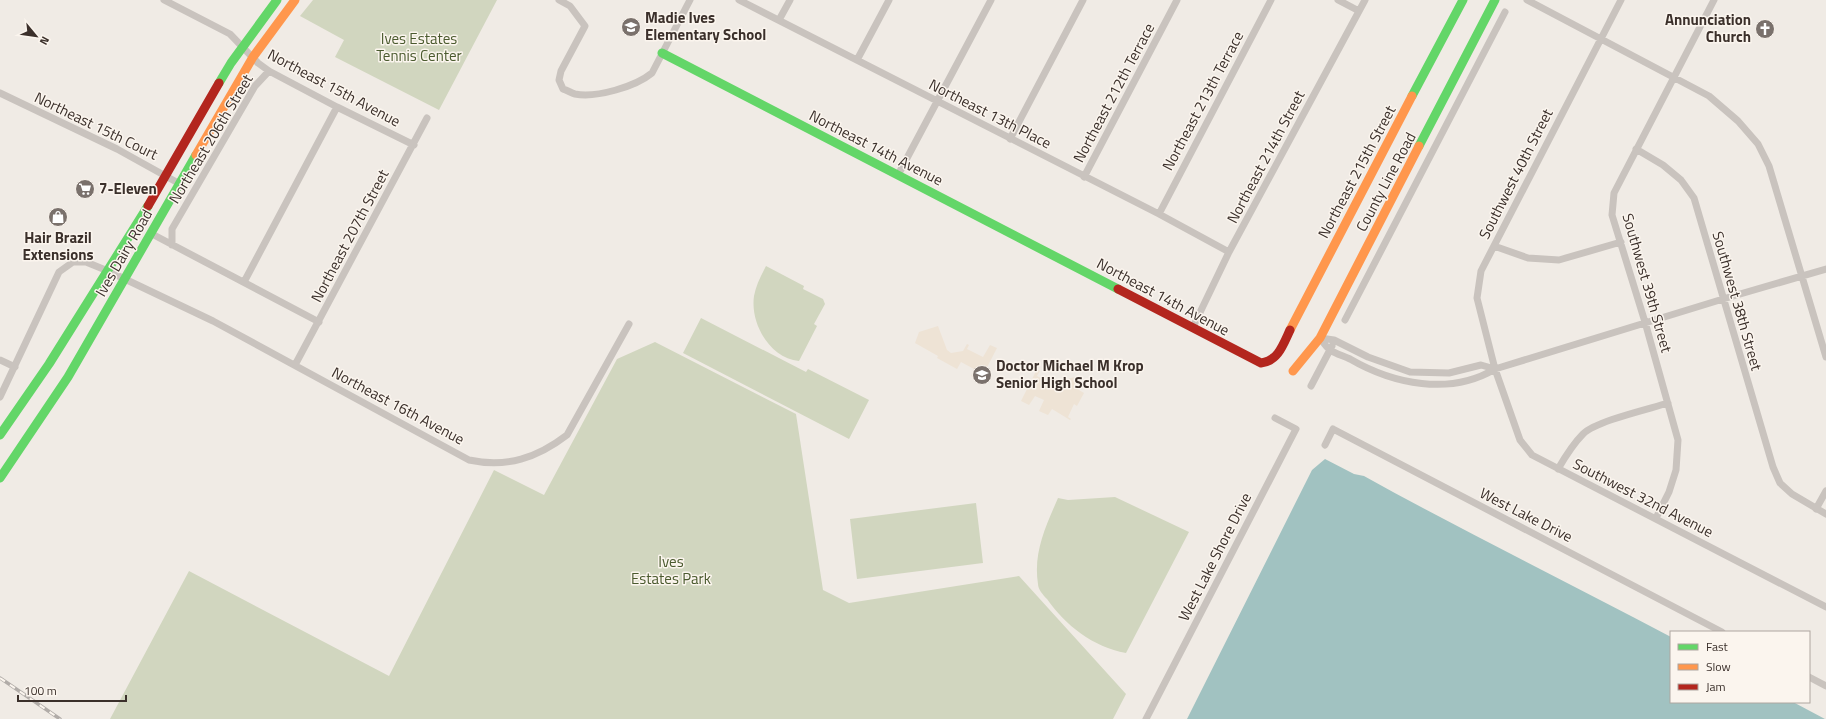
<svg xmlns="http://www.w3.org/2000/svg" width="1826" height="719" font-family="'Titillium Web',sans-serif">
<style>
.green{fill:#d1d6bf}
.plaza{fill:#eee3d5}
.water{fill:#a1c2c1}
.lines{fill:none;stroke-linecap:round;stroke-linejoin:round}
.street{stroke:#c9c3be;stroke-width:7}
.fast{stroke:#63d668;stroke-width:9}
.slow{stroke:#ff974d;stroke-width:9}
.jam{stroke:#b3261e;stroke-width:9}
.rail-casing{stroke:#b1aca8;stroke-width:3.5}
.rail{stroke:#fbf5ee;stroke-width:2;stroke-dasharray:6;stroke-linecap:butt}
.labels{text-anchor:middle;stroke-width:3;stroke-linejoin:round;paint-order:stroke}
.poi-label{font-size:15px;font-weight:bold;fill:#3b302b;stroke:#fbf5ee;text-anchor:start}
.park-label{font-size:15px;fill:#4a5a2e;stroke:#fbf5ee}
.street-label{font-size:15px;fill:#3b302b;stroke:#fbf5ee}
</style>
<rect width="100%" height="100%" fill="#f0ebe5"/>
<path class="green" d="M313 0H497L439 110 335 57 344 40 300 16Z
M766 266 804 286 803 289 823 299 825 304 814 324 817 326 799 361C770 358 750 324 754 296 756 285 761 276 766 266Z
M701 318 806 372 808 369 869 400 849 439 683 353Z
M655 342 796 414 823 590 849 603 1019 576 1126 694 1113 719H110L189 571 389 676 494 470 544 495 617 359Z
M1115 497 1189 532 1126 653C1093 647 1065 625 1047 599 1043 595 1038 589 1038 584 1033 552 1046 526 1058 498L1068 500Z
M976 503 983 563 857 579 850 519Z"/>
<path class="plaza" d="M938 326 947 350 951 353 963 351 967 344 969 345 967 349 983 357 990 345 997 348 980 381 971 376 974 369 961 362 957 369 937 358 938 356 915 343 919 332Z
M1037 369 1040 371 1037 376 1056 386 1057 380 1059 379 1060 381 1075 377 1079 390 1084 393 1077 406 1074 404 1068 417 1071 419 1070 420 1052 409 1048 415 1039 411 1044 400 1035 396 1029 405 1021 401Z"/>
<path class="water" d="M1325 459 1354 474 1364 476C1465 532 1569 583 1671 637V702H1793L1825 719H1187L1312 470Z"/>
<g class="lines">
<path class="street" d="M164 0 230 34 258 63 269 71 337 107 414 145
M559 0 570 6 585 26 561 71 559 80 563 89C567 90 571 93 575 94 596 98 635 87 652 73L690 0
M739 0 1159 214 1229 252
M1338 0 1359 11
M1527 0 1709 96 1738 121 1758 144 1769 166 1826 357
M1621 0 1481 271 1477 298 1495 369 1520 440 1532 455 1826 607
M779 20 790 0
M857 60 889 0
M0 93 117 149 180 184
M1010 139 1083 0
M1636 149 1663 165 1681 180 1694 198 1773 467 1780 483 1792 494 1826 514
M898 175 991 0
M1084 177 1177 0
M1159 214 1271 0
M152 234 319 322
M172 245V229L255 86 269 71
M1494 246 1528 258 1559 260 1621 242
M244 282 337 107
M1345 320 1505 12
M1193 327 1229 252 1365 0
M1320 338C1323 342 1326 347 1330 350 1336 354 1344 356 1350 359 1393 384 1450 396 1495 369L1723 299 1826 269
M1320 338 1334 340 1368 357 1410 372 1449 373 1481 365 1495 369
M0 360 15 367
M295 365 427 118
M1311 386 1332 346
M0 397 59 272 73 262H86L108 271 213 321 469 460C507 468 537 458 567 435L629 324
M1325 445 1333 429 1722 632
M1558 469C1565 457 1573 444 1583 434 1596 421 1649 409 1668 403
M1816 509 1826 491
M1656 518 1669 492 1676 470 1678 440 1645 322 1612 215 1614 193 1714 0
M1809 677 1826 686
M1146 719 1296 429 1275 418"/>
<path class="fast" d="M662 53 1118 289
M219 83 231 63 277 0
M1412 96 1463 0
M1419 146 1495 0
M0 435 49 364 148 206
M0 478 68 377 196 155"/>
<path class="slow" d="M196 155 253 57 295 0
M1290 330 1412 96
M1293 371 1320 338 1419 146"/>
<path class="jam" d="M148 206 219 83
M1118 289 1261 363C1278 361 1283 345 1290 330"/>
<defs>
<path id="rail" d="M0 678 60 719"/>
</defs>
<use href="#rail" class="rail-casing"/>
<use href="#rail" class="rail"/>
</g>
<defs>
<symbol id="school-disc" viewBox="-11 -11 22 22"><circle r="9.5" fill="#7a716c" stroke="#fbf5ee"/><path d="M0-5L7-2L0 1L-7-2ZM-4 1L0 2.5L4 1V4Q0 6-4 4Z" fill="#fff"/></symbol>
<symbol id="church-disc" viewBox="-11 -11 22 22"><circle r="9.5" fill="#7a716c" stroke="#fbf5ee"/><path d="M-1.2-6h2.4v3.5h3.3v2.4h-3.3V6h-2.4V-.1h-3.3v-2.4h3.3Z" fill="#fff"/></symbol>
<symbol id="supermarket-disc" viewBox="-11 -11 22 22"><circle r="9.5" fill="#7a716c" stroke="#fbf5ee"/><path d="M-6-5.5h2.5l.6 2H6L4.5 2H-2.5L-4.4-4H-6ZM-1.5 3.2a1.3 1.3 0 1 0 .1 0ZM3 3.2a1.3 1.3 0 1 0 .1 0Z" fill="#fff"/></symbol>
<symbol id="shop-disc" viewBox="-11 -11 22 22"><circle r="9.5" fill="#7a716c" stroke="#fbf5ee"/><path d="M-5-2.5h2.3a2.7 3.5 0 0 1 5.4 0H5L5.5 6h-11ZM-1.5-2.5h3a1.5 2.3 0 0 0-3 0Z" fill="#fff"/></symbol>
</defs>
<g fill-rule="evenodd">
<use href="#school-disc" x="620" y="16" width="22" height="22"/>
<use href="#church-disc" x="1754" y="18" width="22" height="22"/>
<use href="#supermarket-disc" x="74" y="178" width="22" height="22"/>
<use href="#shop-disc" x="47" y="206" width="22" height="22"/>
<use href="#school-disc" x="971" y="364" width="22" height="22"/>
</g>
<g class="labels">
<g class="poi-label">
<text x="645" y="23">Madie Ives<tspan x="645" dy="17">Elementary School</tspan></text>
<text x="1751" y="25" text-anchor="end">Annunciation<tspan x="1751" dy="17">Church</tspan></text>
<text x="99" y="194">7-Eleven</text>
<text x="58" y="243" text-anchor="middle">Hair Brazil<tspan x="58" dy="17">Extensions</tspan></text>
<text x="996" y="371">Doctor Michael M Krop<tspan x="996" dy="17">Senior High School</tspan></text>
</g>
<g class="park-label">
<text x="419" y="44">Ives Estates<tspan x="419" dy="17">Tennis Center</tspan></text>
<text x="671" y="567">Ives<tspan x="671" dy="17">Estates Park</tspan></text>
</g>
<g class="street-label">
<text transform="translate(334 88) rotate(28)" y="5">Northeast 15th Avenue</text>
<text transform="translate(1114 93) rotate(-62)" y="5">Northeast 212th Terrace</text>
<text transform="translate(1203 101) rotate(-62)" y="5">Northeast 213th Terrace</text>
<text transform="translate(990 114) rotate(27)" y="5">Northeast 13th Place</text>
<text transform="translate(96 126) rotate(26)" y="5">Northeast 15th Court</text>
<text transform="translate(211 139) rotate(-59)" y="5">Northeast 206th Street</text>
<text transform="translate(876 148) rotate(27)" y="5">Northeast 14th Avenue</text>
<text transform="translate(1266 157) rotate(-62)" y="5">Northeast 214th Street</text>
<text transform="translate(1357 172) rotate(-62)" y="5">Northeast 215th Street</text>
<text transform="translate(1516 174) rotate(-63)" y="5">Southwest 40th Street</text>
<text transform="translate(1386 182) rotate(-62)" y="5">County Line Road</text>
<text transform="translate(350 236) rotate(-62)" y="5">Northeast 207th Street</text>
<text transform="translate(124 253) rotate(-60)" y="5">Ives Dairy Road</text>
<text transform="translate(1647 283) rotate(74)" y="5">Southwest 39th Street</text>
<text transform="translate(1163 297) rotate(28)" y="5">Northeast 14th Avenue</text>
<text transform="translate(1737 301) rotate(74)" y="5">Southwest 38th Street</text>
<text transform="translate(398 406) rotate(28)" y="5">Northeast 16th Avenue</text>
<text transform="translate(1643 498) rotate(27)" y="5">Southwest 32nd Avenue</text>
<text transform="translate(1526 515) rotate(27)" y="5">West Lake Drive</text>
<text transform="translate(1215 557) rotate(-63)" y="5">West Lake Shore Drive</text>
</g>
</g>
<rect x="1670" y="631" width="140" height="72" fill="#fbf5ee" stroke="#aea6a0"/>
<rect x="1678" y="644" width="20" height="6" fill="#63d668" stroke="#aea6a0"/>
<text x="1706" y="651" font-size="12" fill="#3b302b">Fast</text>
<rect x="1678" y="664" width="20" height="6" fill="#ff974d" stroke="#aea6a0"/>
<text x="1706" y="671" font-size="12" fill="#3b302b">Slow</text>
<rect x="1678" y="684" width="20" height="6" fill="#b3261e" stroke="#aea6a0"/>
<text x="1706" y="691" font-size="12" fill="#3b302b">Jam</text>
<g transform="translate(36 36) rotate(119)" stroke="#fbf5ee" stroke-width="3" paint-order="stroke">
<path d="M0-3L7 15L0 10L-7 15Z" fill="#3b302b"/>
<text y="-6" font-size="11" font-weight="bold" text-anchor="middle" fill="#3b302b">N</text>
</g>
<path d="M18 695v6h108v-6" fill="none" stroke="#3b302b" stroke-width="2"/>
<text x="24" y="695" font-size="12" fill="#3b302b" stroke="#fbf5ee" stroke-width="3" paint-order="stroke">100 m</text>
</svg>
